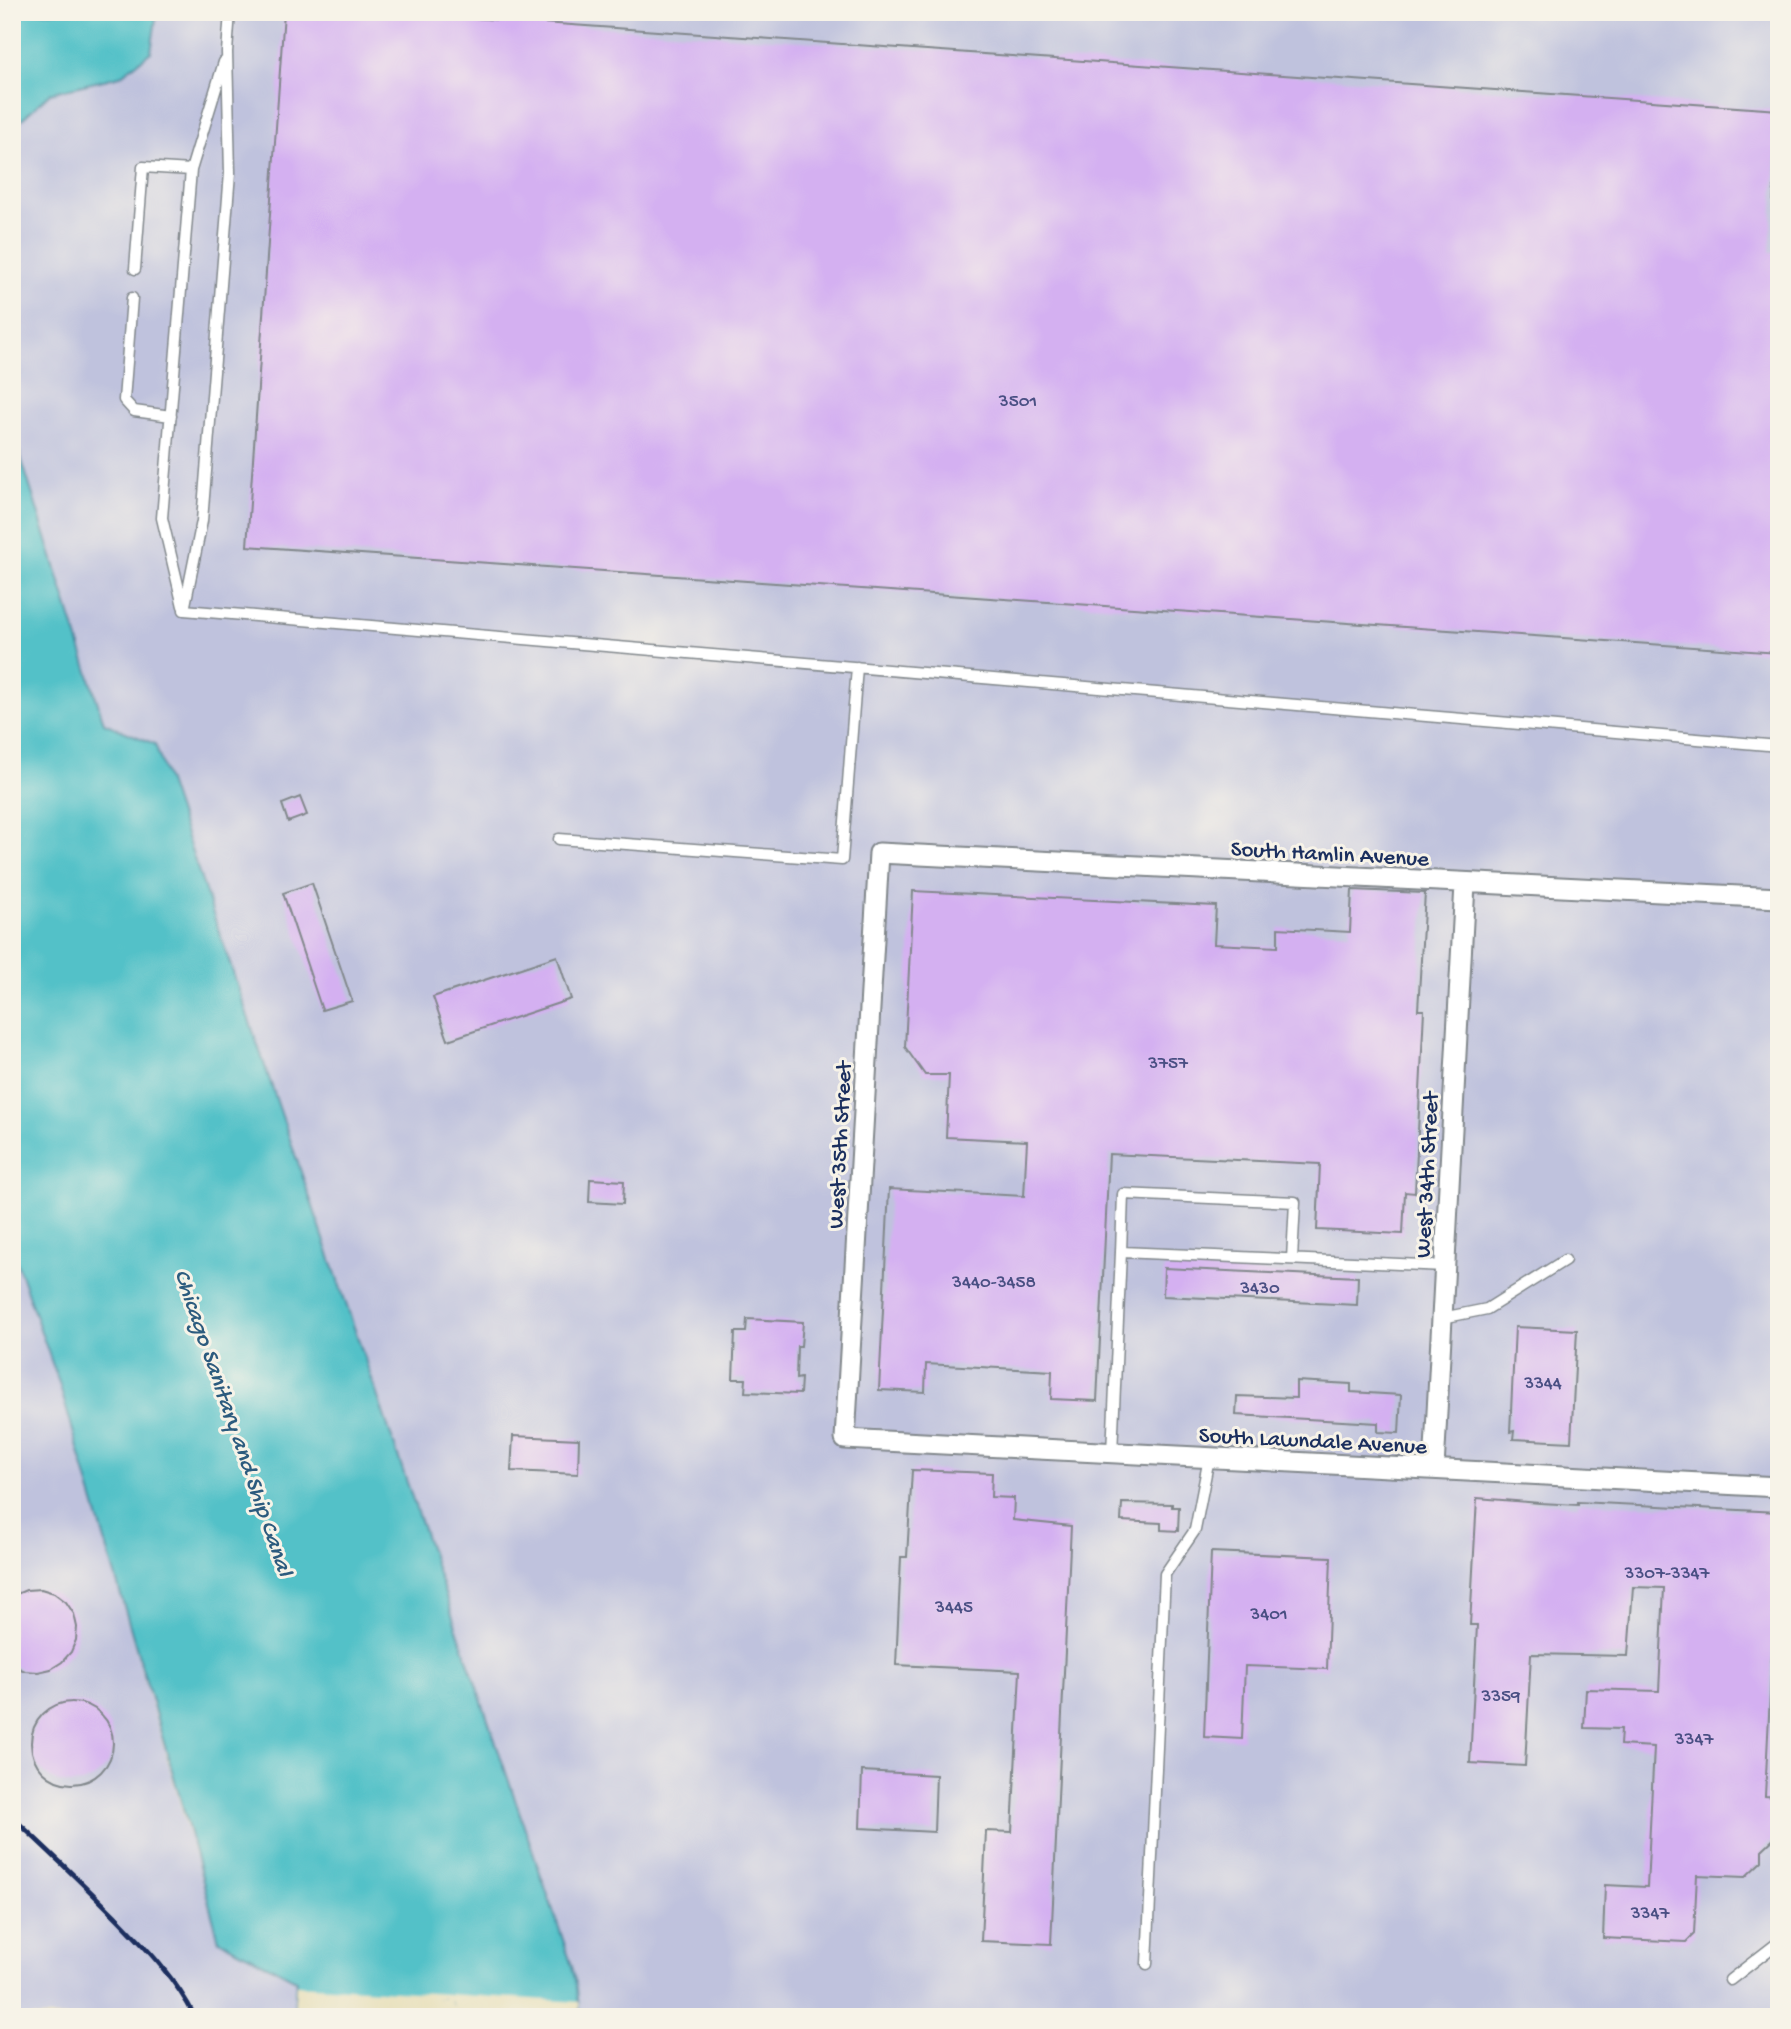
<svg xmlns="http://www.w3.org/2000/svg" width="1791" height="2029" font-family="'Gochi Hand',sans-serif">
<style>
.industrial{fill:#bfc2dd}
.water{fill:#53c1c8;stroke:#377893;stroke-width:2}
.pier{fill:#e8e0bb}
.building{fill:#d4b0f1}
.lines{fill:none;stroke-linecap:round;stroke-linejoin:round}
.service-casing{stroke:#82888c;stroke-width:13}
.minor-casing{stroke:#82888c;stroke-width:23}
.service{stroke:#fff;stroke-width:10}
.minor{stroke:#fff;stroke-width:19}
.rail{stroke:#1b2f5e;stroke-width:5}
.labels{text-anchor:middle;stroke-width:6;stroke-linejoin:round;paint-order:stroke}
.number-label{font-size:19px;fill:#494f83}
.street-label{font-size:23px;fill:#1b2f5e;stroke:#f7f3e8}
.water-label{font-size:24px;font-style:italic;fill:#2c5b7e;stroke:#f7f3e8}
</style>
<rect width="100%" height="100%" fill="#f7f3e8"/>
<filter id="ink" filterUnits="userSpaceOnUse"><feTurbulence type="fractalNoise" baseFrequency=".0143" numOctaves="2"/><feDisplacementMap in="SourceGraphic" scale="14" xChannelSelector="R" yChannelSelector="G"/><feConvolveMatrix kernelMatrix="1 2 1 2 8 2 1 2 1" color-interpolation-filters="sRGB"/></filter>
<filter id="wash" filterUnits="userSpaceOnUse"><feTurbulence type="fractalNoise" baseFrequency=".00686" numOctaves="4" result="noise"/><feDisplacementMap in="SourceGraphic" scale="28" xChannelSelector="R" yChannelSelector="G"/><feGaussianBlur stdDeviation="1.57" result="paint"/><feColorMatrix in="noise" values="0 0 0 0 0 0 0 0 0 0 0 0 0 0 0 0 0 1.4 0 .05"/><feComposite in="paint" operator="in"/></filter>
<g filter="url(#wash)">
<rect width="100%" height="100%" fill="#e8e0bb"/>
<path class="industrial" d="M157 12H1779V2017H580L577 1988 572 1966 104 724 12 429V141L17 124 50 93 120 76 151 52Z
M12 1249 59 1383 219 1940 296 1980 294 2014 291 2017H12Z"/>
<path class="water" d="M12 12H157L151 52 120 76 50 93 17 124 12 141Z
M12 429 104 723 155 744 572 1966 577 1988 580 2017 456 2010 448 1995 431 1999 430 2017H291L294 2014 296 1980 219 1940 185 1815 59 1383 12 1249Z"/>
<path class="pier" d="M296 1985 579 2002 580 2017H450L453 2006 450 2000 443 1997 436 1999 432 2004 434 2017 294 2014Z"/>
<g id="blocks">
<path class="building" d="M284 12H387L1779 110 1770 252H1779V653L247 546Z
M300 797 307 815 288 822 282 804Z
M312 883 352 1001 322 1010 283 893Z
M1352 890 1425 893 1418 1010H1424L1415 1193 1405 1192 1403 1234 1317 1230 1320 1164 1109 1154 1097 1401 1051 1399 1052 1371 926 1364 925 1392 879 1390 889 1189 1024 1196 1027 1141 946 1137 949 1075H925L905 1047 913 891 1216 906 1214 944 1278 947V928L1350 932Z
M557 956 571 999 448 1040 433 997Z
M590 1179 624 1181 623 1204 589 1202Z
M1164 1268 1358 1277 1357 1305 1163 1296Z
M747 1319 803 1322 801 1346H797L796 1379 801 1378 800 1394 745 1392 746 1379H733L735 1332H746Z
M1515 1327 1577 1330 1571 1442 1513 1439 1514 1431 1510 1432Z
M1296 1381 1351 1384V1392L1401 1395 1399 1433 1378 1432V1423L1236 1415 1237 1396 1296 1398Z
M513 1436 579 1439 578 1474 511 1471Z
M912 1470 992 1473 991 1497 1014 1498 1013 1520 1071 1526 1051 1944 981 1941 986 1831 1012 1832 1020 1671 896 1665 901 1557H907Z
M1477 1498 1540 1503 1578 1505V1502L1779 1512V1594H1775L1765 1796 1779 1797V1834L1762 1850V1861L1745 1877 1697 1875 1694 1934 1686 1942 1603 1938 1605 1885 1647 1887 1654 1747 1620 1745 1621 1729 1584 1728 1586 1689 1659 1691 1664 1588 1633 1587 1628 1656 1531 1654 1525 1766 1470 1763 1477 1625H1470Z
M1122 1503 1172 1504V1507H1179L1178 1531 1161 1530V1523L1121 1521Z
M1211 1552 1331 1557 1327 1669 1245 1666 1242 1739 1204 1737Z
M41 1589 54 1593 66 1602 74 1614 77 1627 76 1640 71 1652 62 1662 51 1669 38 1672 25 1671 12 1665V1596L26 1590Z
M31 1743a41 41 0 1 1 82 0a41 41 0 1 1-82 0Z
M862 1771 936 1775 934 1832 860 1828Z"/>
</g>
</g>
<g filter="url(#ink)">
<use href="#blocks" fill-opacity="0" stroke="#82888c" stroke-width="2"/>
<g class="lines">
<defs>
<path id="service" d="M135 269 143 167 191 170
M132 298 124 400 134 411 171 416
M183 606 162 518 191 170 224 62
M184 610 1779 746
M184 610 202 521 230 173 227 52 230 12
M559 839 842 860 857 667
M1121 1252 1123 1194 1295 1202 1292 1259
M1442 1318 1487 1309 1565 1260
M1112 1453 1121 1252 1445 1266
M1147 1964 1165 1574 1195 1530 1209 1458
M1730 1980 1779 1942"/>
<path id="minor" d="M1779 898 879 853 845 1439 1779 1487
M1434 1469 1465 884"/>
</defs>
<use href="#service" class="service-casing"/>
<use href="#minor" class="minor-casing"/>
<use href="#service" class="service"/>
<use href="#minor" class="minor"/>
<path class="rail" d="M12 1817C47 1849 81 1882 114 1915 145 1947 175 1977 195 2017"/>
</g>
</g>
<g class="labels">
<g class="number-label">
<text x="1018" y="406">3501</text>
<text x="1168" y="1068">3757</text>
<text x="994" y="1287">3440-3458</text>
<text x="1260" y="1293">3430</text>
<text x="1543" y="1388">3344</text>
<text x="1667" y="1578">3307-3347</text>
<text x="954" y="1612">3445</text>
<text x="1269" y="1619">3401</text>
<text x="1501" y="1701">3359</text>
<text x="1694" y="1744">3347</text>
<text x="1650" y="1918">3347</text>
</g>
<g class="street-label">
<text transform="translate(1330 852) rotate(3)" y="8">South Hamlin Avenue</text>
<text transform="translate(838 1145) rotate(-87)" y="8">West 35th Street</text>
<text transform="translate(1425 1175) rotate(-87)" y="8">West 34th Street</text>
<text transform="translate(1313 1439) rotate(3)" y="8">South Lawndale Avenue</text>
</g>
<g class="water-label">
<text transform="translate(235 1422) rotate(71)" y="8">Chicago Sanitary and Ship Canal</text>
</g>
</g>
<rect width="1791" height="2029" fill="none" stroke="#f7f3e8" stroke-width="42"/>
</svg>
